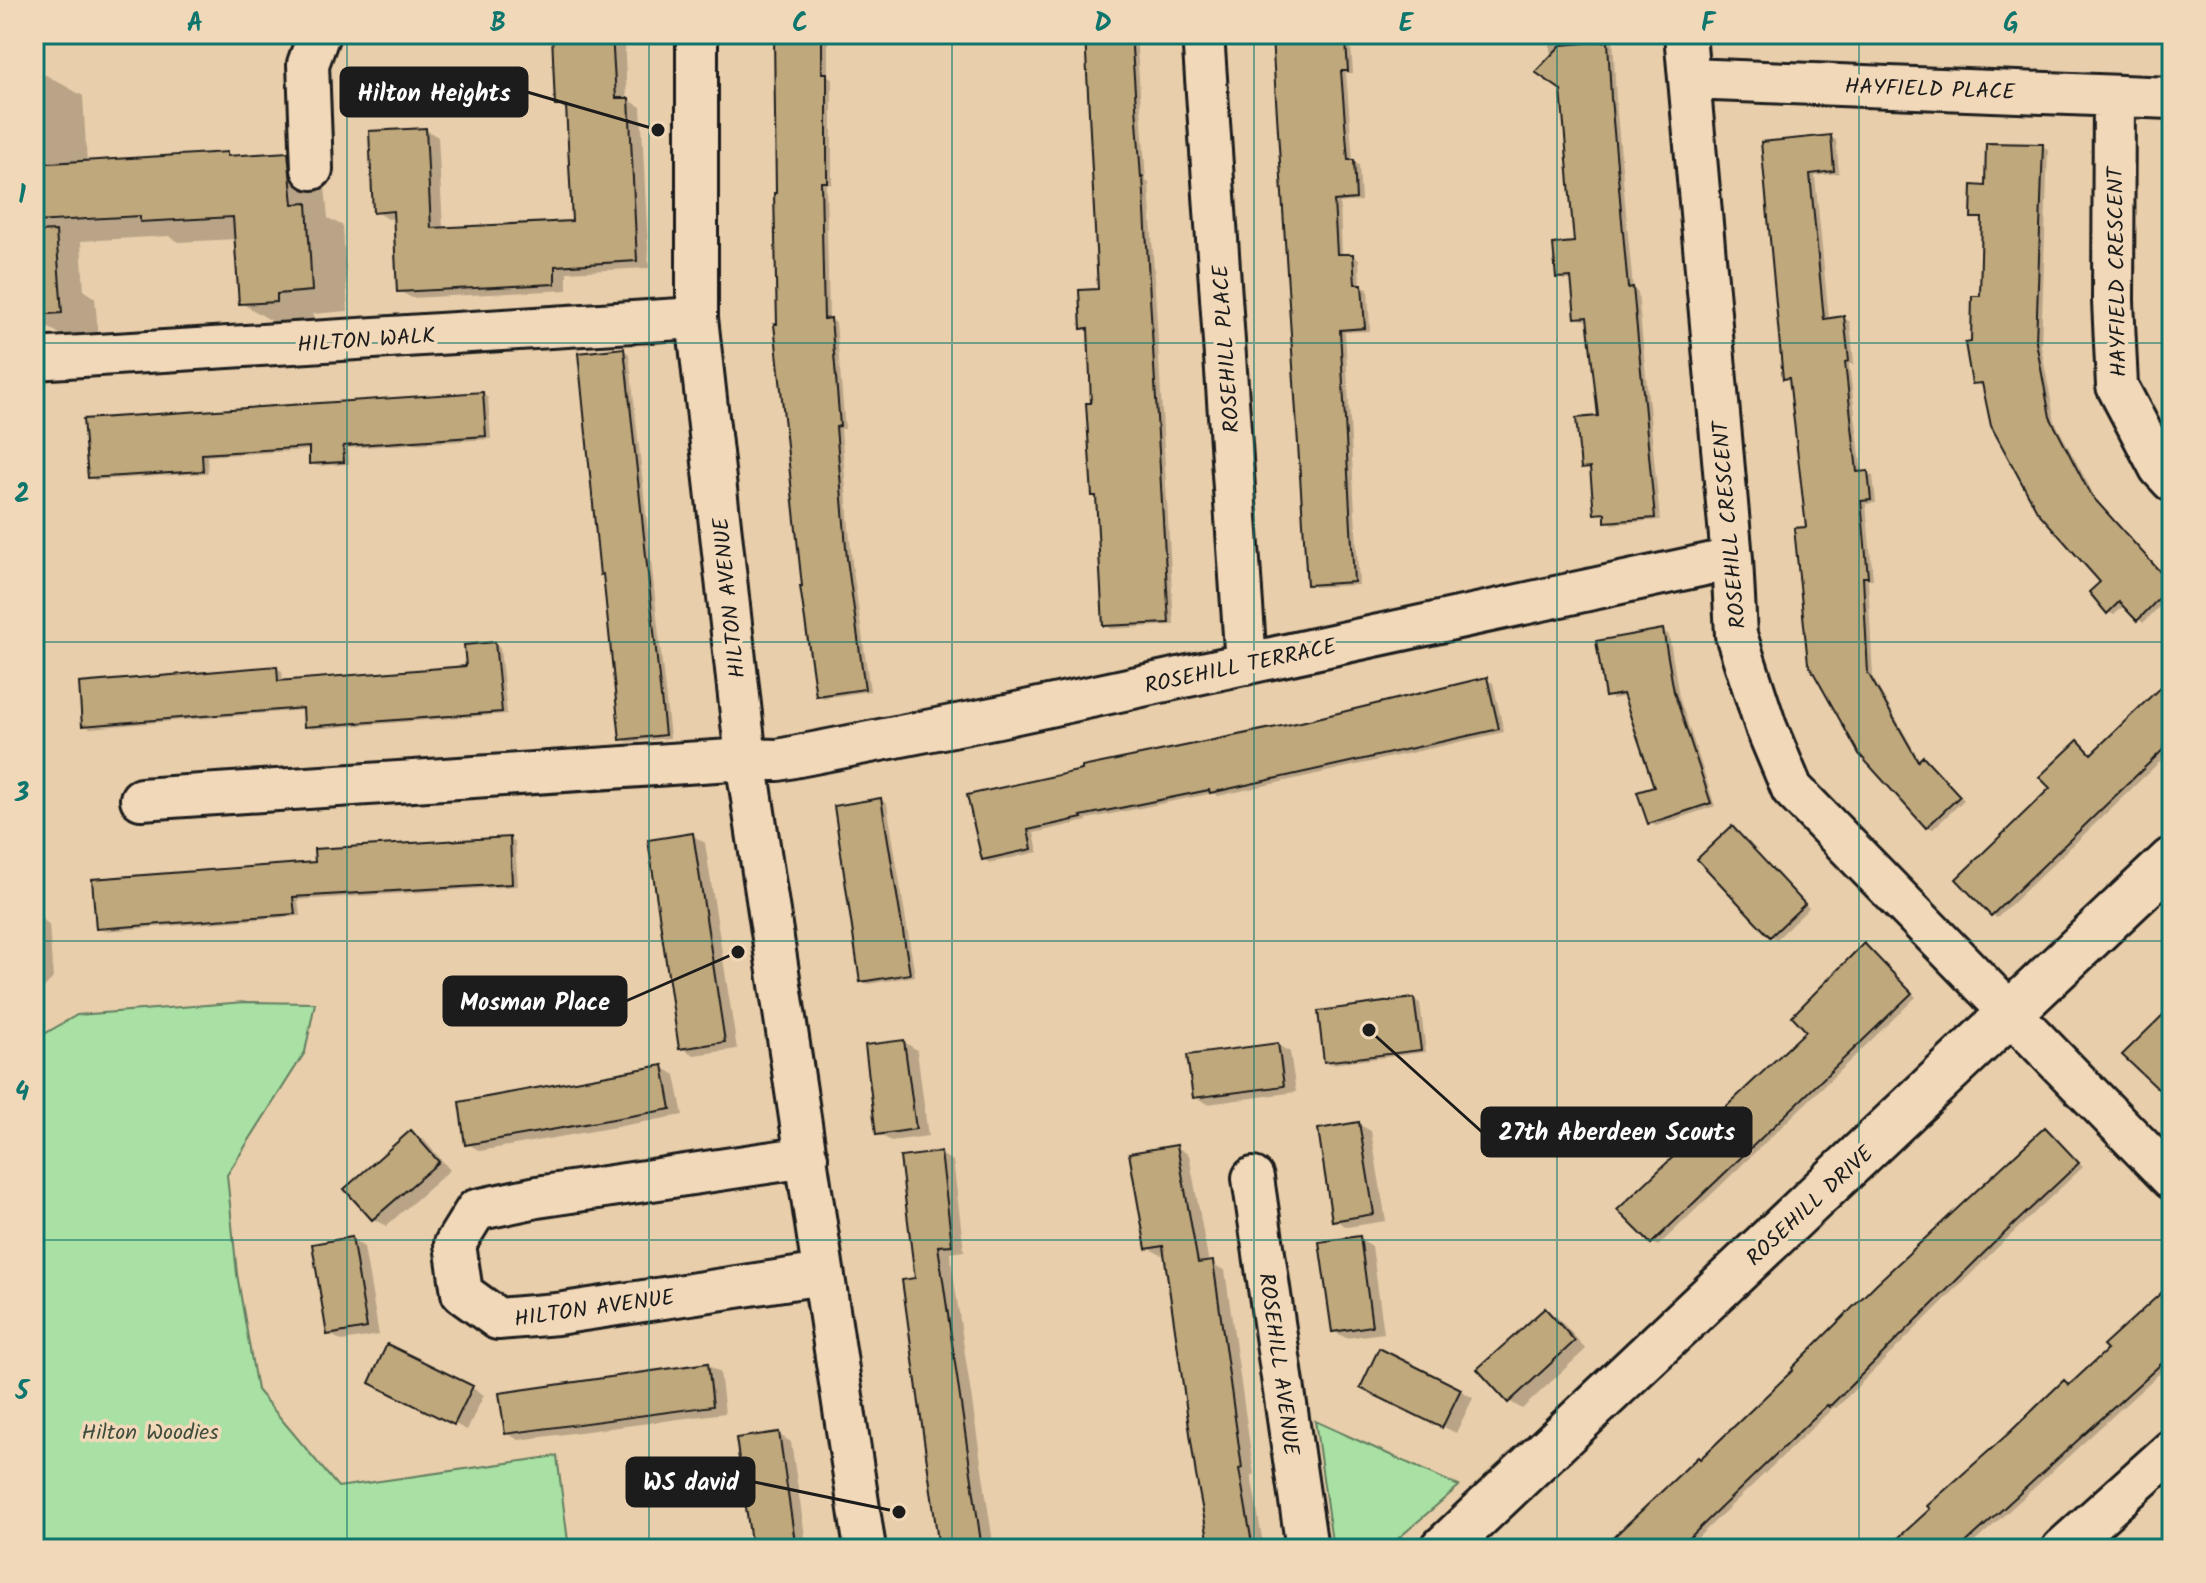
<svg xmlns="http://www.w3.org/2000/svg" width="2206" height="1583" font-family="Kalam,sans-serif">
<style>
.green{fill:#a9e0a3;stroke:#627e60;stroke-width:2}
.shadow{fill:#0003}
.building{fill:#c0a87d;stroke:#1c1c1c;stroke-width:2}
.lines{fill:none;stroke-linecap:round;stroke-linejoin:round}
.street-casing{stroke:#1c1c1c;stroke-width:46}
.secondary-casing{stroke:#1c1c1c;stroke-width:50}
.street{stroke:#f1d8b9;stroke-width:40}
.secondary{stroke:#f1d8b9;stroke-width:44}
.grid{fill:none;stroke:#0f766e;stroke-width:2;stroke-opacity:0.55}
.labels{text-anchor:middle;stroke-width:7;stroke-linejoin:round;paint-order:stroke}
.street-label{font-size:22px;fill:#1c1c1c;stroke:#f1d8b9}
.park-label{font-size:22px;fill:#3f4d3e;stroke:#f1d8b9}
.leader{fill:none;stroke:#1c1c1c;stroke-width:3}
.callout-dot{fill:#1c1c1c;stroke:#f1d8b9;stroke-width:3}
.callout{fill:#1c1c1c;stroke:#1c1c1c;stroke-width:3}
.callout-label{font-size:24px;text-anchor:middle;font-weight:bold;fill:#fff}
.neatline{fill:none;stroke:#0f766e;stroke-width:3}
.grid-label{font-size:26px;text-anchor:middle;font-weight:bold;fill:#0f766e}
</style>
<rect width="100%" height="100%" fill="#e8ceaa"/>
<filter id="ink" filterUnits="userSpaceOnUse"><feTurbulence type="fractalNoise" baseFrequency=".0125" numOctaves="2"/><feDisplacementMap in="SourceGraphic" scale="16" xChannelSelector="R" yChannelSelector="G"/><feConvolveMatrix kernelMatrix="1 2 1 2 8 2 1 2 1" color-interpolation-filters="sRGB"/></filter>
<g filter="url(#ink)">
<path class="green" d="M245 1002 315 1003 305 1052 227 1175 237 1274 257 1390 338 1487 557 1456 569 1549H34V1040L77 1015Z
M1315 1421 1459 1486 1386 1549H1333Z"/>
<path class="shadow" d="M554 34H624L627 99 641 107 649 268 567 272V290L412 298 399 291 395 218 388 219 375 211 426 130 438 137 443 229 574 222 568 111 557 105Z
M777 34H828V76L832 78V184H826L829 319 836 323 845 429H841L852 563 870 691 823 698 818 695 779 326Z
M1084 34H1136L1146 181 1149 183 1174 625 1111 629 1105 625 1088 331 1083 328 1100 291 1088 48 1085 47Z
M1272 34H1326L1327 44 1346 43 1351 47 1353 73H1346L1353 161 1359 165 1361 201 1340 203 1342 256H1353L1359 259 1360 286 1368 289 1370 331 1345 332 1359 585 1315 587 1309 584Z
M1549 34H1613L1616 102 1633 289 1638 293 1660 520 1613 524 1607 521V516L1596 513 1592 470 1583 467 1600 418 1589 319 1583 320 1577 317 1573 280H1564L1558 277 1577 244 1563 89 1551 58Z
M46 75 83 96 87 163 226 154 232 158 288 154 324 175 328 218 343 226 348 311 313 314V322L277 324 241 303 236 239 179 242 169 236 81 241 84 291 95 298 98 333 62 335 49 328H34V76Z
M1830 137 1836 140 1839 173 1815 176 1829 320 1844 318 1850 322 1854 364H1849L1862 473 1873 476 1876 503 1866 504 1873 579H1868L1873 678 1920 761 1923 758 1929 762 1964 800 1933 829 1927 826 1808 529 1791 381 1785 377 1763 144Z
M2043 146 2048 150 2041 346 2055 422 2096 499 2172 585V594L2143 623 2125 605 2114 615 2109 612 2103 582 1985 386 1974 383 1973 344 1982 299 1984 220 1973 216 1987 188Z
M624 350 629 354 670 738 628 742 622 739 605 575 602 574Z
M483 394 488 398 491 439 348 448 349 464 317 466 311 463V450L207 456 208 473 95 480 90 477Z
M1663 631 1669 635 1679 697 1715 806 1656 826 1650 823 1656 788 1626 696 1613 699 1607 695Z
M495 644 500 648 507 714 312 729 306 726 305 710 90 728 84 725 276 668 282 671 283 682 468 668Z
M2172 677V750L1997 918 1992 914 2078 743 2092 755Z
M1487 680 1493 683 1504 732 1218 796 1213 793 1087 819V821L1034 833 1038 852 990 863 983 859 970 797 1302 724Z
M34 720 38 839 34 844Z
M881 800 887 804 915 976 868 984 862 981Z
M1732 828 1809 908 1777 939 1771 936Z
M692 835 705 843 737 1049 694 1055 681 1048Z
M510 839 515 842 518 886 298 900 300 916 104 931 98 927 317 864Z
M34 911 49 925 53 978 34 998Z
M1865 945 1916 997 1658 1246 1652 1243 1808 1031Z
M1414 1000 1420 1003 1426 1052 1332 1064 1326 1061Z
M904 1042 917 1050 928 1136 891 1141 878 1134Z
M1278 1045 1290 1052 1296 1092 1208 1104 1195 1097Z
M662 1067 675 1075 683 1115 480 1151 467 1143Z
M1358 1124 1371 1131 1386 1221 1347 1227 1334 1219Z
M2045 1129 2083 1167 1997 1248 1836 1408 1834 1407 1686 1549H1602L1701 1461Z
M412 1133 424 1140 450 1170 386 1226 373 1219Z
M1177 1147 1189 1155 1209 1264 1225 1270 1254 1475H1251L1264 1549H1212L1166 1254 1161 1255 1148 1248Z
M940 1154 953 1161 964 1251 950 1253 994 1549H942L917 1280Z
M1359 1238 1372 1246 1384 1333 1346 1338 1333 1331Z
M351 1239 364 1247 379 1335 342 1341 329 1334Z
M2172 1286V1362L1967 1549H1890L2070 1386Z
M1545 1310 1558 1318 1586 1349 1522 1409 1509 1401Z
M707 1365 720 1372 725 1413 519 1440 506 1433Z
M472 1388 484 1395 467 1430 384 1389Z
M1460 1390 1473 1398 1456 1433 1375 1394Z
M778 1434 791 1442 807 1549H754Z"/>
<path class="building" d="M552 34H612L616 98H629L637 261 555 266V284L397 292 393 211 373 213 369 131 426 128 431 228 572 221 566 106H555Z
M774 34H822V73H827V182H821L824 319 831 318 840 426 836 427 847 559 865 689 816 696 800 586H802L774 324H777L774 193H776Z
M1085 34H1131L1141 178 1143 177 1169 623 1103 626 1096 496H1092L1086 403H1091L1088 328 1081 329 1079 290 1098 289Z
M1322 34V43L1346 41 1348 71H1341L1348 160H1354L1356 199 1334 201 1337 254H1353L1355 284H1362L1365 328 1340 330 1354 582 1307 585 1272 37Z
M1608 41 1611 98 1628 288 1633 287 1655 518 1605 522V513L1594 514 1590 468 1581 469 1576 418 1598 416 1587 317 1575 318 1571 277 1556 278 1553 244 1574 242 1561 90 1535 72 1561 45Z
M1831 135 1834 171 1810 174 1824 319 1844 316 1849 361 1845 362 1857 472 1868 471 1871 500 1861 501 1868 577H1863L1868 673 1918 761 1923 756 1960 796 1926 828 1859 754 1808 663 1794 528 1806 527 1789 378 1783 379 1761 142Z
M1986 143 2043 144 2036 342 2050 417 2090 494 2172 585 2137 621 2119 602 2107 614 2089 592 2100 582 2037 511 1991 426 1982 383 1972 384 1965 343 1971 342 1972 296H1980L1982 218H1971L1972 185 1985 186Z
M227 152V156L288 152 293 204 307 203 312 291 277 294V302L239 304 233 217 140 222V216L34 222V164Z
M56 231 62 313 34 315V232Z
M624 348 665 735 620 740 603 574 600 575 578 353Z
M483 392 486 436 343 446 344 462 309 464V447L202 454 203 471 88 478 83 419Z
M1663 629 1674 692 1711 803 1648 824 1637 792 1654 787 1623 694 1605 697 1596 641Z
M495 642 502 712 304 727 303 708 82 726 79 683 277 666 278 681 466 666 464 645Z
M2172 676V741L1991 916 1956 879 2050 788 2039 777 2078 740 2091 754Z
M1487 677 1499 729 1210 793 1209 790 1081 816 1082 818 1028 830 1032 849 982 860 967 795 1082 770V767L1301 722Z
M881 798 910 974 860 982 834 806Z
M1732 826 1805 904 1770 937 1697 859Z
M693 833 725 1042 679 1049 648 840Z
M510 837 512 884 293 897 295 914 96 929 92 879 315 862 314 849Z
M1864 943 1912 993 1651 1244 1617 1210 1806 1031 1792 1016Z
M1414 998 1421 1050 1324 1062 1318 1011Z
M2172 1006V1102L2122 1055Z
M904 1040 916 1129 876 1135 865 1045Z
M1278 1043 1284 1086 1193 1098 1187 1055Z
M663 1065 671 1109 465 1145 459 1102Z
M1359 1122 1374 1214 1332 1221 1318 1129Z
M2045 1127 2079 1163 1991 1246 1829 1407 1827 1405 1678 1549H1601L1698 1457 1700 1459 1793 1370 1792 1368 1876 1284Z
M411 1130 439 1162 372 1220 344 1189Z
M1177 1145 1198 1263 1213 1261 1242 1468 1239 1469 1253 1549H1210L1196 1475 1163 1246 1146 1249 1129 1153Z
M941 1152 952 1245 938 1246 982 1549H939L902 1280 915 1278 900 1157Z
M1360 1236 1372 1326 1332 1332 1319 1242Z
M352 1237 367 1328 327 1335 312 1244Z
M2172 1283V1354L1959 1549H1886L1930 1509 1927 1506 2009 1433 2064 1380 2069 1385 2107 1350 2103 1346Z
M1545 1308 1575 1341 1508 1403 1477 1369Z
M387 1344 473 1386 454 1425 369 1383Z
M1379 1348 1461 1389 1442 1428 1360 1388Z
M708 1363 713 1406 505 1434 499 1393Z
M779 1432 796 1549H752L736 1438Z"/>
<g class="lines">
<defs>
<path id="street" d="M697 34V318L746 759 865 1549
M1203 34 1246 664
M1685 34 1732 559 1736 635 1766 727 1792 789 2172 1179
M1689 79 2172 98
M2114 96 2113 301 2117 386 2160 468 2172 481
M312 169 308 64 319 34
M34 359 697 318
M141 799 746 759 778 760 998 717 1732 559
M807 1157 537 1197 476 1210 455 1244 462 1293 498 1319 557 1314 823 1274
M1253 1178 1307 1549
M2062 1549 2172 1450"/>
<path id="secondary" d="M1443 1549 2172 860"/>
</defs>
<use href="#street" class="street-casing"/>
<use href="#secondary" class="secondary-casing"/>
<use href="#street" class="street"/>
<use href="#secondary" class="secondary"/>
</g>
</g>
<path class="grid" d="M347 34V1549M649 34V1549M952 34V1549M1254 34V1549M1557 34V1549M1859 34V1549M34 343H2172M34 642H2172M34 941H2172M34 1240H2172"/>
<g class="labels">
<g class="street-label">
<text transform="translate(1930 88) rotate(2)" y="8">HAYFIELD PLACE</text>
<text transform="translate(2116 272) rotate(-91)" y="8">HAYFIELD CRESCENT</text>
<text transform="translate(366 339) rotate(-4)" y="8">HILTON WALK</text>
<text transform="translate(1225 349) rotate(-94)" y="8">ROSEHILL PLACE</text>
<text transform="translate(1728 525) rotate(-95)" y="8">ROSEHILL CRESCENT</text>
<text transform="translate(728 598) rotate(-96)" y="8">HILTON AVENUE</text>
<text transform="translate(1240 665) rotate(-12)" y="8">ROSEHILL TERRACE</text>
<text transform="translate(1809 1205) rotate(-43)" y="8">ROSEHILL DRIVE</text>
<text transform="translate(594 1307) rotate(-8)" y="8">HILTON AVENUE</text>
<text transform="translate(1280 1364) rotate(82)" y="8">ROSEHILL AVENUE</text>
</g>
<g class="park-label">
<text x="150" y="1439">Hilton Woodies</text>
</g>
</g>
<path class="leader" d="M658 130L527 92M738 952L626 1001M1369 1030L1482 1132M899 1512L754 1482"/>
<g class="callout-dot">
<circle cx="658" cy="130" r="8"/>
<circle cx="738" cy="952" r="8"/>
<circle cx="1369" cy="1030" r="8"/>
<circle cx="899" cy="1512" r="8"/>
</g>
<g class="callout">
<rect x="341" y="68" width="186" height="48" rx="8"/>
<rect x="444" y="977" width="182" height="48" rx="8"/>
<rect x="1482" y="1108" width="269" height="48" rx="8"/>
<rect x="627" y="1458" width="127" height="48" rx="8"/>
</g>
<g class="callout-label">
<text x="434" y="101">Hilton Heights</text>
<text x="535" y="1010">Mosman Place</text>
<text x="1617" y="1140">27th Aberdeen Scouts</text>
<text x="691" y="1490">WS david</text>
</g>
<rect width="2206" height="1583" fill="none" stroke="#f1d8b9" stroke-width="88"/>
<rect x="44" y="44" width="2118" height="1495" class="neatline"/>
<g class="grid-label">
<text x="195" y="31">A</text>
<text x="498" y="31">B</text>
<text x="800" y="31">C</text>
<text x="1103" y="31">D</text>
<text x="1406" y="31">E</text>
<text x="1708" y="31">F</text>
<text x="2011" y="31">G</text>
<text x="22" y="203">1</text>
<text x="22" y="502">2</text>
<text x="22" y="801">3</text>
<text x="22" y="1100">4</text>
<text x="22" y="1399">5</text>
</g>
</svg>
